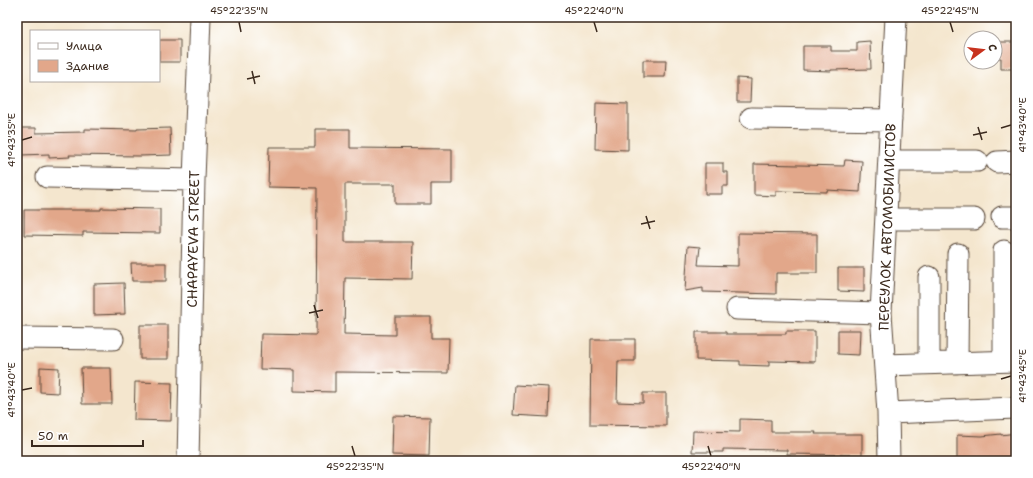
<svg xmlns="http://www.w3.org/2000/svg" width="1033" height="478" font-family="'Shantell Sans',sans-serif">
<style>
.building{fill:#e2a78a}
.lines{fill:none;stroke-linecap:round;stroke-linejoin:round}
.minor-casing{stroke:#574638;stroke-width:23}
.minor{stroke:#fff;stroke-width:21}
.ticks{fill:none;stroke:#3b2a1e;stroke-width:1.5}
.labels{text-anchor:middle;stroke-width:3;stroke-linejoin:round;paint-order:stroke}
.street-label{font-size:14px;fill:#3b2a1e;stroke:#fff}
.neatline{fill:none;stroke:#3b2a1e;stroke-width:1.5}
.ticks-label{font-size:10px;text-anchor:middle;fill:#3b2a1e}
</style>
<rect width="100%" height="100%" fill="#fff"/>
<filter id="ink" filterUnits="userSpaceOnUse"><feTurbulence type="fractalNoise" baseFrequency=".025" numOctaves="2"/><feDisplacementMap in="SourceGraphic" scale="8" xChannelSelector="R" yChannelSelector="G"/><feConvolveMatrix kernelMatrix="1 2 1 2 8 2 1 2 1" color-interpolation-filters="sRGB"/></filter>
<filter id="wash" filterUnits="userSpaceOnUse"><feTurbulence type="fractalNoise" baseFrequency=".012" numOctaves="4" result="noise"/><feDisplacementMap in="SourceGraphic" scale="16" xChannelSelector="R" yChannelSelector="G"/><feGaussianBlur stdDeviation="0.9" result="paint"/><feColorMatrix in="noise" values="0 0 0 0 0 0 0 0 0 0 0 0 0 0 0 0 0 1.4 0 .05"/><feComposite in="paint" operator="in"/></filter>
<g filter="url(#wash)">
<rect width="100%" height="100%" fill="#f4e6ce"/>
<g id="blocks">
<path class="building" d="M159 40H180V62H159Z
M870 41 871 69 831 70V71L803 70V46H831V51H857V42Z
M995 42H1016V69H1001V58H995Z
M643 60H666L665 77H643Z
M737 78 751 79 750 102H737Z
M596 103 628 104V150L595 149Z
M20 128H36V133L85 132V129L137 130V129L170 128 171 155 140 156 69 155 70 157 49 158V154L21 155Z
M315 129H350V148L452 149V184H431V204H395V184H345V242H413L412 279 345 278 344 334 395 335V317H431V338H449L448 373 335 372V392L294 391V370L260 369 261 334 316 335 317 188 268 187 269 147H315Z
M845 160 862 161 860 192 827 190V192L776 191V196L754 195V164L844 166Z
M705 163H723V172H728V186H722V194H705Z
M101 208 160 209V233L83 232V236L24 235V210H101Z
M738 233 817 234V273H776V294L703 292V288L685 291 688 246 700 247 698 265 738 266Z
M131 263H166V281H132Z
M838 268H864V292L838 291Z
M124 283 125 314 94 315V284Z
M140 325H168V359H140Z
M838 330H860L859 355 838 354Z
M786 331H815V362L769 361V366L740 365V361L696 360V332H726V334H786Z
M591 339H635V361H618L617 402 643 403V393H666V426L590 425Z
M40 367 59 368 58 393 40 392Z
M81 368H111L112 404H82Z
M135 382 172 383 171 421 134 420Z
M515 385 549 387 548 417 513 415Z
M393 416 430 417 429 456 392 455Z
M740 419 771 420V432H816L815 434H862V455L787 454V450L723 449V452H692L693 431 740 432Z
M1016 433V461H957V435L982 436 1001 434V435Z"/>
</g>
</g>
<g filter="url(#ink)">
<use href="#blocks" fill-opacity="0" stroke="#574638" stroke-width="1"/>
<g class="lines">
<defs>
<path id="minor" d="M751 118 891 120
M889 161H977
M997 162 1016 161
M47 177 194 180
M1002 217H1016
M886 219H974
M1004 251V361
M929 277V363
M737 309 881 313
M17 338 113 339
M957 363 958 254
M885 365 1016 361
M888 413 1016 408
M188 461 194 180 200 17
M889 461 888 413 881 313 896 17"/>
</defs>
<use href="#minor" class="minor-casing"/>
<use href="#minor" class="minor"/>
</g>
</g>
<path class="ticks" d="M239 22 241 32M594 22 597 32M950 22 953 32M252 71 255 84M247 79 260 76M978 127 982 140M1001 128 1011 125M973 135 987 132M22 140 32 137M646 216 650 229M641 224 655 221M314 305 318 318M309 313 323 310M1001 379 1011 376M22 390 32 388M352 446 355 456M708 446 711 456"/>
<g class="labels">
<g class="street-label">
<text transform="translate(887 227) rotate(-88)" y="5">ПЕРЕУЛОК АВТОМОБИЛИСТОВ</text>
<text transform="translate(193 239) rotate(-89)" y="5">CHAPAYEVA STREET</text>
</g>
</g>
<rect width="1033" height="478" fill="none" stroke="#fff" stroke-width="44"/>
<rect x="30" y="30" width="130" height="52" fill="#ffffff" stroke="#b1aaa5"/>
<rect x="38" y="43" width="20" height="6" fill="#ffffff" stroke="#b1aaa5"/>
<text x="66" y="50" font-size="12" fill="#3b2a1e">Улица</text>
<rect x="38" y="60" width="20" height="12" fill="#e2a78a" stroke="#b1aaa5"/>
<text x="66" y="70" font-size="12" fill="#3b2a1e">Здание</text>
<g transform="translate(983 50) rotate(75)"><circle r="19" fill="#ffffff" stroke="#b1aaa5"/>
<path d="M0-3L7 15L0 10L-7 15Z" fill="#c8321e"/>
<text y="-6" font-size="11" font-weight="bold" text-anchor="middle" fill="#3b2a1e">С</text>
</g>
<path d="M32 440v6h111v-6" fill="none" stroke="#3b2a1e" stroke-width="2"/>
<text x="38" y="440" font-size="12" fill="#3b2a1e" stroke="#ffffff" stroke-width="3" paint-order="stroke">50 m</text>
<rect x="22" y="22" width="989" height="434" class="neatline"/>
<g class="ticks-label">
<text x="239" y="14">45°22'35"N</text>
<text x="594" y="14">45°22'40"N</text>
<text x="950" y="14">45°22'45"N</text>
<text transform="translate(1022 125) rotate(-90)" y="4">41°43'40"E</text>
<text transform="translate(11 140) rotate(-90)" y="4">41°43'35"E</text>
<text transform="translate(1022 376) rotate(-90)" y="4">41°43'45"E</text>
<text transform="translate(11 390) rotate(-90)" y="4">41°43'40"E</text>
<text x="355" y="470">45°22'35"N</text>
<text x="711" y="470">45°22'40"N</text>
</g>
</svg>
